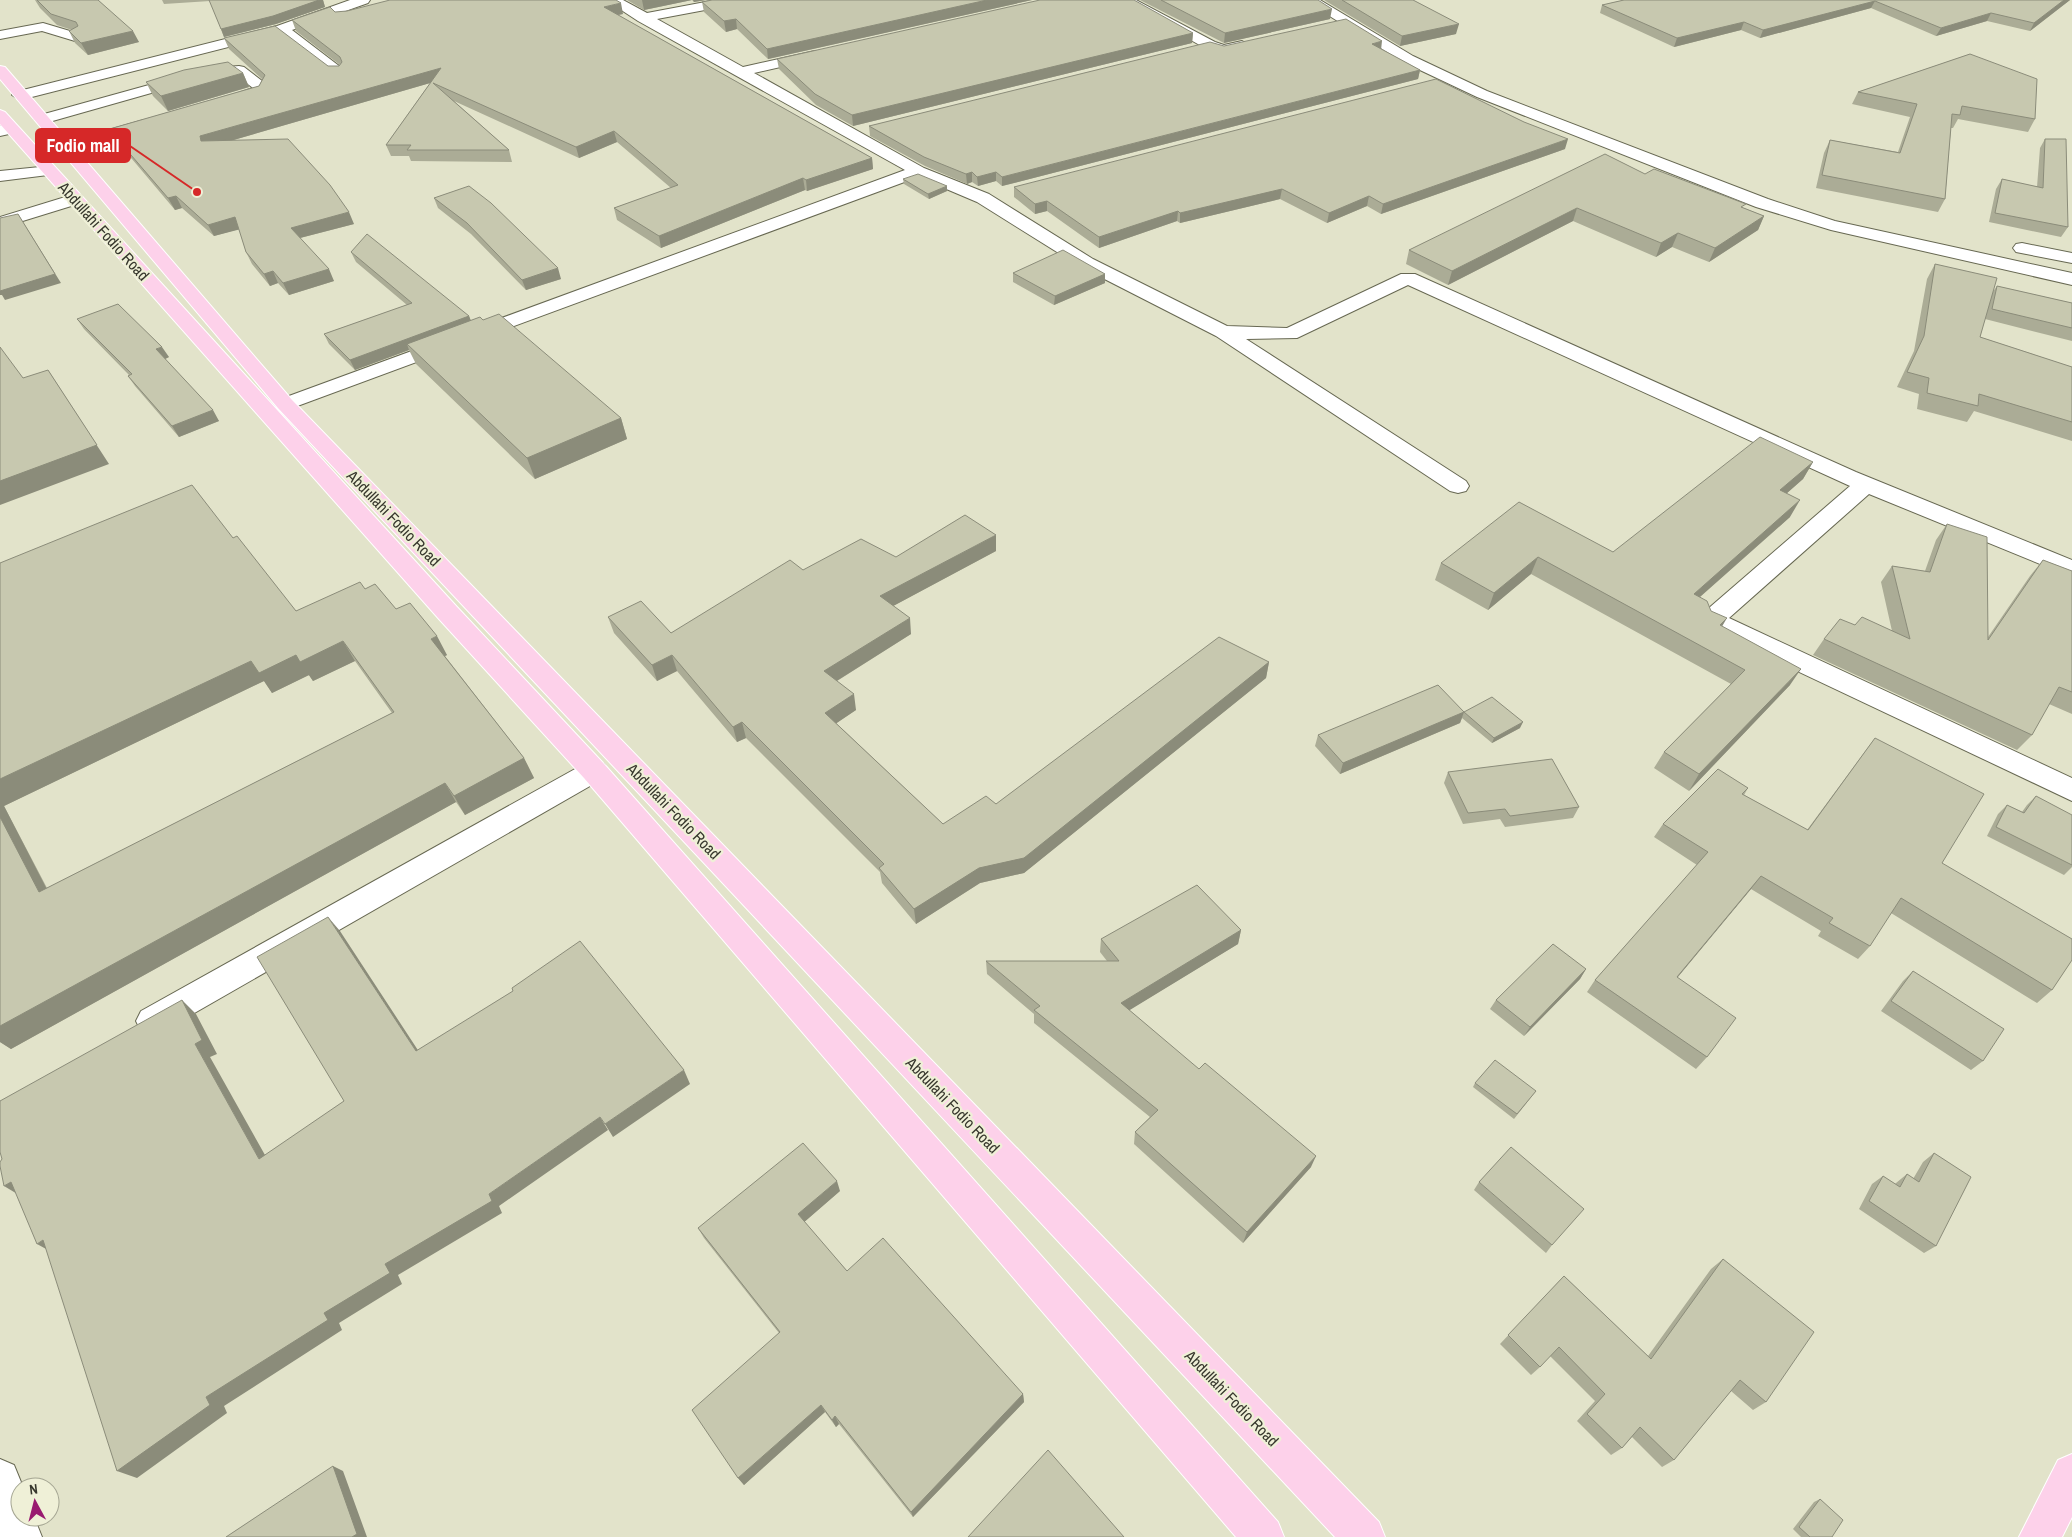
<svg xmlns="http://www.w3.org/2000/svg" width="2072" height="1537" font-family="'Archivo Narrow',sans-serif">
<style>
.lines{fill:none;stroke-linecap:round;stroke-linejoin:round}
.minor-casing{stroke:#676852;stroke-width:2}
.major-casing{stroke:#fff;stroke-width:2}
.minor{fill:#fff;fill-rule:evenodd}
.major{fill:#fdd1ea;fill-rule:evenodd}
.wall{fill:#abac96;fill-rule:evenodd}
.shaded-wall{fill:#8b8c7a}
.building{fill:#c7c8af;stroke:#8b8c7a}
.labels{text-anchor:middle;stroke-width:4.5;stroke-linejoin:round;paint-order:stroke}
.street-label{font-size:16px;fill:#37372d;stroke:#eff0d7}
.leader{fill:none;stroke:#d62828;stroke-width:2}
.callout-dot{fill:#d62828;stroke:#eff0d7;stroke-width:2}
.callout{fill:#d62828;stroke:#d62828;stroke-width:2}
.callout-label{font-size:18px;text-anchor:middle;font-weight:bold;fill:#fff}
</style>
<rect width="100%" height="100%" fill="#e2e3ca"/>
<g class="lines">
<defs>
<path id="minor" d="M350 0H370L368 3 292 30 343 69 345 72 343 75H333L280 34 20 100 12 95 15 92 277 26Z
M606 0H623L647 13 716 0H744L737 4 657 19 743 67 815 51 820 52 822 55 820 58 754 73 924 168 989 194 1093 259 1227 326 1287 328 1401 274H1415L1856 472 2072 560V577L1869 494 1729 618 2072 778V801L1702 626 1699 620 1702 614 1850 486 1408 285 1297 338 1246 339 1466 481 1469 486 1466 491 1458 493 1450 491 1216 336 1081 267 977 202 918 177 292 408 285 410 278 408 275 404 278 400 905 170 638 21Z
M1119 0H1136L1215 42 1224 45 1242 41 1249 45 1247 48 1223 53 1205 48Z
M1304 0H1320L1413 56 1487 91 1768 199 1835 221 2072 273V285L1831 230 1756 207 1477 97 1403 62Z
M43 23 80 34 82 37 75 41 42 31 0 39V31Z
M239 66 244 67 266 84 268 87 262 96 229 106 224 104 221 101 224 98 253 88 236 75 201 77 194 73 201 69Z
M185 75 192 79 190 82 42 124 34 119 37 116Z
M144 120 152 125 150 128 66 152 58 147 60 144Z
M12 124 20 129 18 132 0 136V126Z
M50 166 58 171 56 174 0 181V171Z
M75 194 81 195 83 199 81 203 0 228V217Z
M2022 243 2072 253V263L2016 252 2013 248 2016 244Z
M594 760 604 764 608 771 604 778 163 1031 152 1035 141 1031 136 1021 141 1011 584 764Z
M0 1459 14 1465 23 1487H20V1517H34L42 1537H0Z"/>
<path id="major" d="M0 66 5 67 292 400 1379 1522 1385 1537H1335L278 408 0 79Z
M0 110 5 112 457 607 604 764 1278 1522 1284 1537H1236L584 778 439 619 0 124Z
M2072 1454V1517L2062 1537H2019L2058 1460Z"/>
</defs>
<use href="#minor" class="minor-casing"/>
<use href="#major" class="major-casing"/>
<use href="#minor" class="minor"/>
<use href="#major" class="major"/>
</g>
<path class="wall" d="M35 0H98L139 42 88 55 75 43 69 31 72 30 57 25 40 8Z
M162 0H323L325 7 276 24 224 37 210 1 164 4Z
M627 0H706L694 2 692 0 644 10Z
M712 0H1032L768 59 737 29 726 32 704 12 702 2Z
M1140 0H1318L1330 19 1224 43Z
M1324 0H1413L1456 34 1400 46Z
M1624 0H2070L2030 31 1987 21 1936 36 1871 8 1760 38 1741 30 1674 47 1600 13 1602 5Z
M335 12 623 14 618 15 872 158 873 169 807 191 805 190 661 248 617 220 614 208 671 188 617 142 579 158 454 101 509 150 512 162 411 161 409 156H391L386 145 430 83 230 141 354 224 300 238 334 281 289 295 278 283 270 286 252 264 246 252 239 229 214 236 182 208 175 210 132 159 112 141 106 130 259 86 262 79 229 49 224 38 328 66H339L340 65 296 31 292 20Z
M1193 33 1192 43 853 126 816 105 779 69 777 59Z
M1224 46 1381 49 1420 70 1418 79 1002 186 996 181 978 186 972 182 967 184 925 166 870 136 869 126Z
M1970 54 2035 119 2028 132 1958 119 1953 128H1951L1945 199 1938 212 1816 188 1824 153 1830 140 1898 152 1910 117 1852 104 1858 92Z
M243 73 249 87 168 111 153 96 146 82Z
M2045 139 2068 227 2061 237 1989 222 1996 189 2002 179 2037 187 2040 148Z
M1565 149 1381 214 1367 206 1327 223 1280 199 1180 223 1177 221 1099 248 1047 211 1035 214 1014 197V187Z
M1645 174 1744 208 1764 216 1758 230 1709 262 1672 247 1656 257 1573 221 1448 285 1406 264 1409 250Z
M903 179 947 191 929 199 904 184Z
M434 198 561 279 526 290 471 234 438 208Z
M351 252 469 316 471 321 621 418 627 439 535 479 416 364 409 350 355 370 329 344 324 334 407 305 356 262Z
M1935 264 1992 293 1997 286 2072 303V341L1985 319 1980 337 2072 367V441L1974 411 1967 422 1917 409 1919 394 1897 387 1914 351 1927 279Z
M1013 273 1105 274V283L1054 305 1013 282Z
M77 319 169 357 165 359 219 421 179 437 135 386 128 376 129 375 84 329Z
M1813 462 1803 479 1787 493 1790 517 1700 597 1722 626 1790 685 1689 791 1654 768 1664 752 1731 684 1531 574 1488 610 1435 580 1441 563 1613 552Z
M1947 524 1988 637 2030 576 2043 560 2072 571V714L2049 704 2032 735 2017 750 1813 655 1824 639 1855 625 1892 631 1881 582 1892 566 1925 571 1936 540Z
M233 538 296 611 365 589 396 609 447 655 445 656 524 758 534 778 465 815 456 802 11 1049 0 1042V563ZM355 661 392 713 47 888 4 806 264 681 272 693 309 675 313 681Z
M996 551 893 606 911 634 837 681 856 710 836 723 943 824 996 804 1269 662 1266 678 1024 873 980 883 916 924 882 883 880 872 746 738 737 742 677 671 657 681 614 633 608 617 671 633 803 570Z
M1464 712 1520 728 1492 743 1462 718 1460 723 1340 774 1315 746 1318 735Z
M1875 738 1942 863 2052 990 2037 1003 1891 913 1870 946 1858 959 1818 936 1821 931 1751 889 1677 978 1707 1057 1696 1069 1587 992 1595 980 1697 865 1654 837 1663 824 1748 788 1744 795 1807 830Z
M1448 772 1579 807 1573 818 1505 827 1500 819 1463 824 1444 783Z
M2036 796 2072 865V867L2064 875 1987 836 1998 814 2007 805 2022 812 2027 805Z
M1241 930 1238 944 1129 1010 1311 1167 1243 1243 1134 1144 1135 1132 1150 1117 1034 1023V1014L987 974 986 961H1107L1100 952 1101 939Z
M1586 969 1580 979 1524 1036 1490 1009 1496 1000Z
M1913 971 1983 1061 1971 1070 1881 1011 1903 981Z
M1475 1083 1536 1091 1514 1119 1473 1087Z
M1934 1153 1936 1246 1924 1253 1859 1209 1872 1184 1883 1176 1895 1184 1896 1183 1907 1174 1913 1179 1923 1162Z
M1479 1182 1552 1245 1546 1253 1474 1190Z
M840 1191 804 1222 847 1271 1023 1394 1024 1402 913 1517 839 1424 836 1427 825 1412 744 1485 738 1478 779 1333 704 1238 698 1228Z
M1723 1259 1766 1402 1753 1410 1731 1391 1674 1460 1662 1467 1632 1437 1622 1448 1611 1455 1577 1421 1595 1401 1550 1356 1540 1367 1531 1375 1500 1344 1564 1276 1648 1356 1711 1269Z
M1820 1499 1832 1537H1801L1793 1529 1814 1502Z"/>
<path class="shaded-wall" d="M319 0H323L325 7 276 24 224 37 221 29Z
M642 0H692L644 10Z
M693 0H706L694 2Z
M987 0H1032L768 59 767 49Z
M2064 0H2070L2030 31 2034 23Z
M1875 1 1871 8 1760 38 1763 30Z
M621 3 623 14 606 17 604 7Z
M1332 9 1330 19 1224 43 1225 33Z
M1991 13 1987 21 1936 36 1941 28Z
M736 19 737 29 726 32 724 21Z
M1744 22 1741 30 1674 47 1677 38Z
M1459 24 1456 34 1400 46 1402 36Z
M133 31 139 42 88 55 81 43Z
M1193 33 1192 43 853 126 852 115Z
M1382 41 1381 50 1372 44Z
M441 68 444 79 206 148 201 141 200 136Z
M1420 70 1418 79 1002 186V177Z
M243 73 249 87 168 111 161 96Z
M614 131 617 142 579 158 576 147Z
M1568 139 1565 149 1381 214 1383 204Z
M872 158 873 169 807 191 806 180Z
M972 172V182L967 184 966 174Z
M996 172V181L978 186 977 177Z
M803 178 805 190 661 248 659 236Z
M947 186V191L929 199 928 194Z
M1282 189 1280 199 1180 223V213Z
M176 196 182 208 175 210 168 198Z
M1369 196 1367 206 1327 223 1329 213Z
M1047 201V211L1035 214V204Z
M1577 208 1573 221 1448 285 1452 271Z
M1178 211 1177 221 1099 248V237Z
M349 212 354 224 296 239 291 228Z
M18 214 61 283 5 300 2 295H0V291Z
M1764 216 1758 230 1709 262 1715 248Z
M235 217 241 229 214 236 208 225Z
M1678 233 1672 247 1656 257 1661 243Z
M558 268 561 279 526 290 522 280Z
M329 269 334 281 289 295 283 283Z
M273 271 278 283 270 286 264 274Z
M1105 274V283L1054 305 1055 296Z
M469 316 473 326 407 344 409 350 355 370 350 360Z
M162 347 169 357 163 360 156 349Z
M48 370 109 464 0 505V481Z
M213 410 219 421 179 437 172 426Z
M621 418 627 439 535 479 527 458Z
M1813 462 1803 479 1771 507 1780 490Z
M1800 500 1790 517 1684 611 1694 594Z
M996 535V551L882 612 880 596Z
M1538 557 1531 574 1488 610 1494 593Z
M910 618 911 634 827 687 824 671Z
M1727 618 1717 635 1720 625Z
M437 636 447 655 441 658 431 639Z
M343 641 355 661 313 681 300 662Z
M296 655 309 675 272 693 264 681 4 806 58 911 39 892 0 817V779L251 661Z
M672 655 677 671 657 681 652 665Z
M1269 662 1266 678 1024 873 980 883 916 924 914 909Z
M1801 669 1790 685 1689 791 1699 774Z
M854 694 856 710 828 729 825 713Z
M1464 712 1460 723 1340 774 1343 763Z
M742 722 746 738 737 742 733 727Z
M1523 722 1520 728 1492 743 1494 738Z
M524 758 534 778 465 815 454 796Z
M445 783 456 802 11 1049 0 1042V1026Z
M1761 876 1751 889 1667 990 1677 977Z
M328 917 340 931 427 1064 416 1051Z
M1241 930 1238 944 1120 1016 1121 1003Z
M1586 969 1580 979 1524 1036 1530 1027Z
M182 1000 196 1014 217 1054 210 1057 274 1171 259 1159 195 1044Z
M684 1070 690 1084 613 1137 605 1124Z
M600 1117 608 1130 499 1206 502 1213 398 1275 402 1284 339 1323 342 1330 224 1406 227 1413 137 1478 117 1471 206 1397 324 1313 385 1264 489 1194Z
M1316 1156 1311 1167 1243 1243 1247 1232Z
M837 1181 840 1191 802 1224 798 1214Z
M11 1182 24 1198 4 1186Z
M43 1240 57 1255 37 1244Z
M1023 1394 1024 1402 913 1517 911 1512Z
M821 1405 825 1412 744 1485 738 1478Z
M835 1416 839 1424 836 1427 832 1420Z
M333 1466 343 1471 367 1537H352Z"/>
<path class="building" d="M37 0H98L133 31 81 43 69 31 78 26 76 22 51 14Z
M209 0H319L273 16 221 29Z
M390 0H616L621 3 604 7 872 158 806 180 803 178 659 236 614 208 678 185 614 131 576 147 433 83 509 150H407L411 145H386L441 68 200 136 201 141 288 139 330 185 349 212 291 228 329 269 283 283 273 271 264 274 246 252 235 217 208 225 176 196 168 198 125 148 106 130 259 86 265 75 224 38 275 26 328 66H339L342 62 340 57 292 20 330 7 335 12 347 11Z
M712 0H987L767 49 736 19 724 21 702 2Z
M1040 0H1134L1193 33 852 115 815 94 777 59Z
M1161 0H1318L1332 9 1225 33Z
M1342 0H1413L1459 24 1402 36Z
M1624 0H2064L2034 23 1991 13 1941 28 1875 1 1763 30 1744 22 1677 38 1602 5Z
M1346 19 1382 41 1372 44 1420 70 1002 177 996 172 977 177 972 172 966 174 924 157 869 126 1210 42 1224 46Z
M1970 54 2037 79 2035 119 1962 106 1960 115 1952 114 1945 199 1822 175 1830 140 1900 153 1917 104 1858 92Z
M228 62 243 73 161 96 146 82 184 70Z
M1436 79 1524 122 1568 139 1383 204 1369 196 1329 213 1282 189 1180 213 1178 211 1099 237 1047 201 1035 204 1014 187Z
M2045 139H2066L2068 227 1995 213 2002 179 2043 188Z
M1605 154 1645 174 1654 169 1746 204 1741 207 1764 216 1715 248 1678 233 1661 243 1577 208 1452 271 1409 250Z
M918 174 947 186 928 194 903 179Z
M469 186 491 203 558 268 522 280 467 223 434 198Z
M18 214 55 274 0 291V218Z
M367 234 469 316 350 360 324 334 412 303 351 252Z
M1063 250 1105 274 1055 296 1013 273Z
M1935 264 1997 278 1980 337 2072 367V422L1979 394 1978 406 1927 393 1929 378 1907 372 1924 336Z
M1997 286 2072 303V328L1992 309Z
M118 304 162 347 156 349 213 410 172 426 128 376 132 374 77 319Z
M499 314 621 418 527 458 407 344 480 317 483 320Z
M0 347 23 378 48 370 97 445 0 481Z
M1760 437 1813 462 1780 490 1800 500 1694 594 1707 601 1711 611 1727 618 1720 625 1801 669 1699 774 1664 752 1745 670 1538 557 1494 593 1441 563 1519 502 1613 552Z
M192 485 233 538 237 536 296 611 360 582 365 589 375 584 396 609 410 603 437 636 431 639 524 758 454 796 445 783 0 1026V817L39 892 394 712 343 641 300 662 296 655 259 673 251 661 0 779V563Z
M965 515 996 535 880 596 910 618 824 671 854 694 825 713 943 824 986 796 996 804 1219 637 1269 662 1024 858 979 868 914 909 879 868 884 864 742 722 733 727 672 655 652 665 608 617 641 601 671 633 790 560 803 570 861 539 896 557Z
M1947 524 1987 537 1988 640 2043 560 2072 571V692L2059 687 2032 735 1824 639 1840 619 1855 625 1862 617 1910 639 1892 566 1930 572Z
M1438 685 1464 712 1343 763 1318 735Z
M1492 697 1523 722 1494 738 1464 712Z
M1875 738 1984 794 1942 863 2072 939V960L2052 990 1901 898 1870 946 1829 923 1833 918 1761 876 1677 977 1736 1018 1707 1057 1595 980 1708 852 1663 824 1718 769 1748 788 1742 794 1808 830Z
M1552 759 1579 807 1510 816 1505 809 1468 813 1448 772Z
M2036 796 2072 815V865L1996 827 2007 805 2024 813Z
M1197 885 1241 930 1121 1003 1199 1069 1205 1063 1316 1156 1247 1232 1135 1132 1158 1110 1034 1010 1040 1006 986 961H1119L1101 939Z
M328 917 416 1051 513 991 512 988 580 941 684 1070 605 1124 600 1117 489 1194 492 1201 385 1264 390 1273 324 1313 328 1320 206 1397 210 1405 117 1471 43 1240 37 1244 11 1182 4 1186 0 1166V1162L2 1159 0 1152V1101L182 1000 202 1040 195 1044 259 1159 344 1101 257 957Z
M1553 944 1586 969 1530 1027 1496 1000Z
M1913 971 2004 1029 1983 1061 1891 1001Z
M1495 1060 1536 1091 1517 1114 1475 1083Z
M803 1143 837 1181 798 1214 847 1271 883 1238 1023 1394 911 1512 835 1416 832 1420 821 1405 738 1478 692 1410 780 1332 698 1228Z
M1511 1147 1584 1209 1552 1245 1479 1182Z
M1934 1153 1971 1177 1936 1246 1869 1201 1883 1176 1900 1187 1907 1174 1919 1182Z
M1723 1259 1814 1332 1766 1402 1740 1380 1674 1460 1640 1427 1622 1448 1587 1414 1605 1394 1559 1347 1540 1367 1508 1335 1564 1276 1651 1359Z
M1048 1450 1124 1537H968Z
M333 1466 357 1534 352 1537H226Z
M1820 1499 1843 1520 1832 1537H1810L1799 1527Z"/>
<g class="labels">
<g class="street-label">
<text transform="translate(104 231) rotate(48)" y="6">Abdullahi Fodio Road</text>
<text transform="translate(394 518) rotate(46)" y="6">Abdullahi Fodio Road</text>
<text transform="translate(674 811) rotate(46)" y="6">Abdullahi Fodio Road</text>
<text transform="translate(953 1105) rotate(46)" y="6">Abdullahi Fodio Road</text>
<text transform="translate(1232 1398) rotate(46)" y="6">Abdullahi Fodio Road</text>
</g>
</g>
<path class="leader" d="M197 192L130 146"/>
<circle class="callout-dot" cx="197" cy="192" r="5"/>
<rect class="callout" x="36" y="129" width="94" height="33" rx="5"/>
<g class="callout-label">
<text x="83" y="152">Fodio mall</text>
</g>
<g transform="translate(35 1502) rotate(353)"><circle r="24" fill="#eff0d7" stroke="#a5a693"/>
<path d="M0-4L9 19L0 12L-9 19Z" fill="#991a70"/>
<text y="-8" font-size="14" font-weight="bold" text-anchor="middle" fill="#37372d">N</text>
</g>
</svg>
